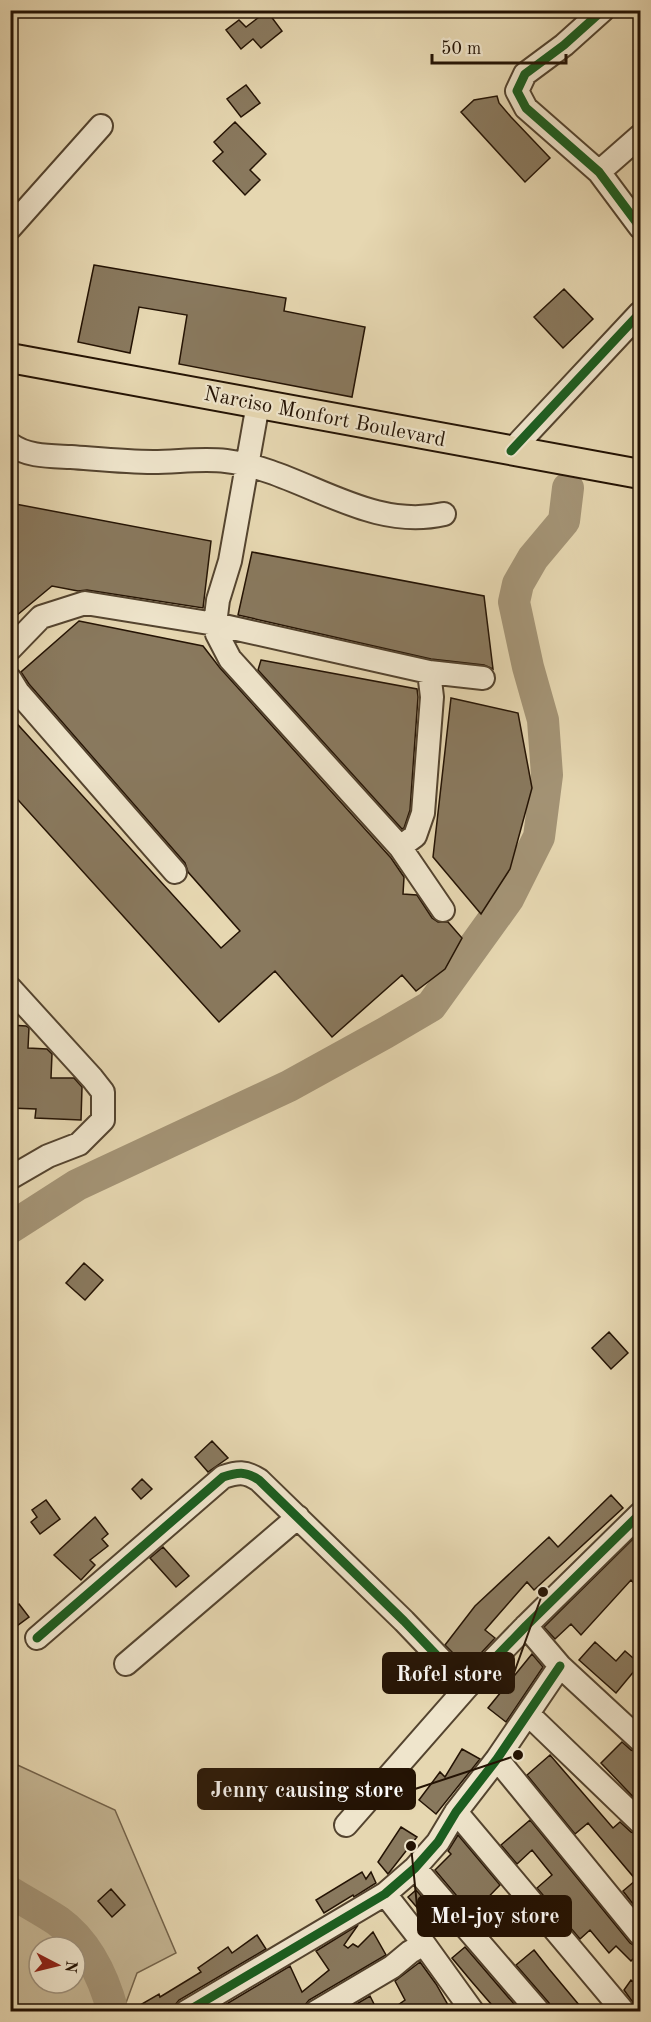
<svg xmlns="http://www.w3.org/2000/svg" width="651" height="2022" font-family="'Old Standard TT',serif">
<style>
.green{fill:#c5b694;stroke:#74644c;stroke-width:1.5;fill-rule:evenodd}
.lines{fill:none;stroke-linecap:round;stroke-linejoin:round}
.river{stroke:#a49476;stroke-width:32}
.building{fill:#89795e;stroke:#241304;stroke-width:1.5}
.minor-casing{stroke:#54442f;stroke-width:26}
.major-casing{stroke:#241304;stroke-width:32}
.minor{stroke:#efe5cc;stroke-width:22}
.major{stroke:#e6d7b1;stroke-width:28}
.cycleway-casing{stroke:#efe5cc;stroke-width:13}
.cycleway{stroke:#1b5e20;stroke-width:9}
.labels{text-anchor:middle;stroke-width:4.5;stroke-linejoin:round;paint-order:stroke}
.street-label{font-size:21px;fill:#241304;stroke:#efe5cc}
.leader{fill:none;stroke:#241304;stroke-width:2}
.callout-dot{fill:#241304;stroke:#efe5cc;stroke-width:2}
.callout{fill:#241304;stroke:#241304;stroke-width:2}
.callout-label{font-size:22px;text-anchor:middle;font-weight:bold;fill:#fff}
</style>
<rect width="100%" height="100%" fill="#e6d7b1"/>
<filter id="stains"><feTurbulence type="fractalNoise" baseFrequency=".00333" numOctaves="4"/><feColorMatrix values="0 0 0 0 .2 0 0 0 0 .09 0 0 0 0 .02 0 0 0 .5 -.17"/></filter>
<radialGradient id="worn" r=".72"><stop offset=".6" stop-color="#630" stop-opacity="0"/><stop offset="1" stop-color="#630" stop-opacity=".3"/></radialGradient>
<path class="green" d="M11 1762 115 1810 176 1953 137 1973 123 2011 11 2012ZM39 1947H75V1983H39Z"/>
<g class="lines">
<path class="river" d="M10 1228 77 1185 289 1086 385 1033 431 1006 508 899 539 837 547 775 543 720 528 667 514 602 518 584 533 558 564 521 568 488
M10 1892C26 1902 43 1911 58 1921 87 1942 104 1978 113 2012"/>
</g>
<path class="building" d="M267 11 282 31 261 48 253 39 241 49 226 30 239 20 246 27Z
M246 85 260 103 241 117 227 99Z
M497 96 499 103 511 117 550 158 525 182 461 112 474 100Z
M235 122 266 154 250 170 260 180 245 195 213 161 223 152 214 142Z
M94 265 286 298 284 311 365 327 352 397 179 364 187 315 139 307 130 353 78 342Z
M564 289 593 319 563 348 534 317Z
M10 503 211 541 203 608 87 590 78 591 52 586 10 621Z
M252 552 484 596 493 669 484 665 431 659 238 615Z
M79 621 203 646 220 668 391 858 404 877 403 894 417 895 432 918 438 922H448L462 938 445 969 416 991 402 975 332 1037 275 971 219 1022 10 791V716L221 948 240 931 188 872 185 863 29 684 21 672Z
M261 660 417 689 418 697 410 810 404 828 402 829 258 670Z
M451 698 518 713 532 788 510 869 481 914 433 857Z
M10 1025 26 1026 29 1028 28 1048 47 1049 52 1054 51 1078H74L82 1087 81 1120 35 1118 36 1109 10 1108Z
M84 1263 103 1280 85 1300 66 1283Z
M609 1332 628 1353 611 1369 592 1348Z
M212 1441 228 1458 208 1472 195 1457Z
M142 1479 152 1489 141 1499 132 1489Z
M611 1495 623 1508 534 1590 527 1582 485 1630 495 1638 468 1667 463 1663 445 1645 475 1606 549 1537 558 1547Z
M46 1500 60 1519 40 1534 31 1522 37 1517 32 1510Z
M95 1517 108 1534 102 1539 108 1546 90 1560 95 1565 81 1580 54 1555Z
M640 1532V1590L631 1580 581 1635 571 1624 555 1639 544 1627Z
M163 1547 189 1576 176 1587 150 1558Z
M19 1604 29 1617 10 1631V1610Z
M595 1642 616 1661 625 1651 640 1664 616 1693 579 1660Z
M532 1654 543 1667 506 1722 488 1708Z
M622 1742 631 1750 640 1753V1804L601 1763Z
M462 1749 480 1759 436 1814 419 1800 440 1772 445 1777Z
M550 1755 613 1828 620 1822 631 1832 640 1835V1913L623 1891 636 1880 588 1823 575 1834 527 1775Z
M530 1820 630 1943 635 1946 640 1947V1952L631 1961 616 1946 609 1953 590 1930 580 1939 537 1888 552 1875 532 1850 517 1864 501 1845Z
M401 1827 417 1837 388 1874 378 1862Z
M458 1835 500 1885 472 1914 435 1870 451 1854 448 1851Z
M362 1872 366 1879 371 1872 376 1883 354 1897 353 1895 324 1913 316 1900Z
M111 1889 125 1905 112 1917 98 1901Z
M416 1890 434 1911 426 1918 408 1897Z
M358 1925 344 1945 348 1948 353 1944 358 1947 373 1932 386 1955 309 2000 305 2005 303 2012H213L290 1966 302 1992 329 1970 316 1951Z
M257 1935 266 1949 179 2000 175 2005 173 2012H128L159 1994 160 1997 201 1972 198 1968 228 1947 232 1953Z
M465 1947 521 2012H498L472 1982 452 1958Z
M534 1950 549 1969 585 2012H552L549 2003 516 1965Z
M420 1962 436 1984 452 2012H388L405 2000 395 1981Z
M631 1980 640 1987V2002L637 2008 624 1990Z
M370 1996 378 2012H343Z"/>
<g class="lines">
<defs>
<path id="minor" d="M603 10 564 45 525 74 517 91 526 108 599 172 640 227
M599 172 640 136
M10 228 101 126
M258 404 230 561 218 600 215 624 217 634 230 659 400 847 443 910
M10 444C27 457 51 456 71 457 98 459 126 462 153 462 177 462 202 458 226 461 301 470 366 532 444 514
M511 451 640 313
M10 649 41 617 85 603 215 624 429 672 483 678
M10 679 18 692 175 872
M400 847 415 836 423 813 432 697 429 672
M10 988 92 1078 103 1092V1120L79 1144 48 1156 10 1178
M526 1626 560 1666 640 1740
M37 1638 223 1477C238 1472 245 1471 259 1480L404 1621 467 1687 526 1626 640 1514
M126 1664 298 1517
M528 1714 640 1822
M497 1759 640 1934
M456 1812 624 2012
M346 1825 467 1687
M415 1868 539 2012
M385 1894 424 1944 473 2012
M186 2012 385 1894 415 1868 438 1842 456 1812 497 1759 560 1666
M316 2012 392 1967 410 1952 424 1944"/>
<path id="major" d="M10 358 640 474"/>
</defs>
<use href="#minor" class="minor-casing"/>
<use href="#major" class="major-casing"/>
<use href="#minor" class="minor"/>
<use href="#major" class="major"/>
<defs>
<path id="cycleway" d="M603 10 564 45 525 74 517 91 526 108 599 172 640 227
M511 451 640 313
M37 1638 223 1477C238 1472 245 1471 259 1480L404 1621 467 1687 526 1626 640 1514
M186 2012 385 1894 415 1868 438 1842 456 1812 497 1759 560 1666"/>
</defs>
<use href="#cycleway" class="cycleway-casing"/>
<use href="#cycleway" class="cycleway"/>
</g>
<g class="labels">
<g class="street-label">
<text transform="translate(325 416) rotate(11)" y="7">Narciso Monfort Boulevard</text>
</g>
</g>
<path class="leader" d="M543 1592L514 1673M518 1755L415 1789M411 1846L418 1916"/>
<g class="callout-dot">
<circle cx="543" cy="1592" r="6"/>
<circle cx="518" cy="1755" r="6"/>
<circle cx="411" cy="1846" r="6"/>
</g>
<g class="callout">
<rect x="383" y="1653" width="131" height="40" rx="6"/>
<rect x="198" y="1769" width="217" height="40" rx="6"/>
<rect x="418" y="1896" width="153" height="40" rx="6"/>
</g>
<g class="callout-label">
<text x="449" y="1681">Rofel store</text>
<text x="307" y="1797">Jenny causing store</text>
<text x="495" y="1923">Mel-joy store</text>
</g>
<rect width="651" height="2022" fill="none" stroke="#e6d7b1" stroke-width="36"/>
<rect x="12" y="12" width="627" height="1998" fill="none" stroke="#241304" stroke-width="3"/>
<rect x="18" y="18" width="615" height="1986" fill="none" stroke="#241304" stroke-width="1.5"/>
<g transform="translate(57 1965) rotate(97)"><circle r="28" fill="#efe5cc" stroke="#9e917c" stroke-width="1.5"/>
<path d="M0-4.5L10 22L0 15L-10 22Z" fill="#8f2418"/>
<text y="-9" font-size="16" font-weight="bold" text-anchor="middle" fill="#241304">N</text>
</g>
<path d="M432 54v9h134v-9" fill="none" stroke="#241304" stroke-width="3"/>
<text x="441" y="54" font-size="18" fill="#241304" stroke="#efe5cc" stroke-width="4.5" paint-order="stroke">50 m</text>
<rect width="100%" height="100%" filter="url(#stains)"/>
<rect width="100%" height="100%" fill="url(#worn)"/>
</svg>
